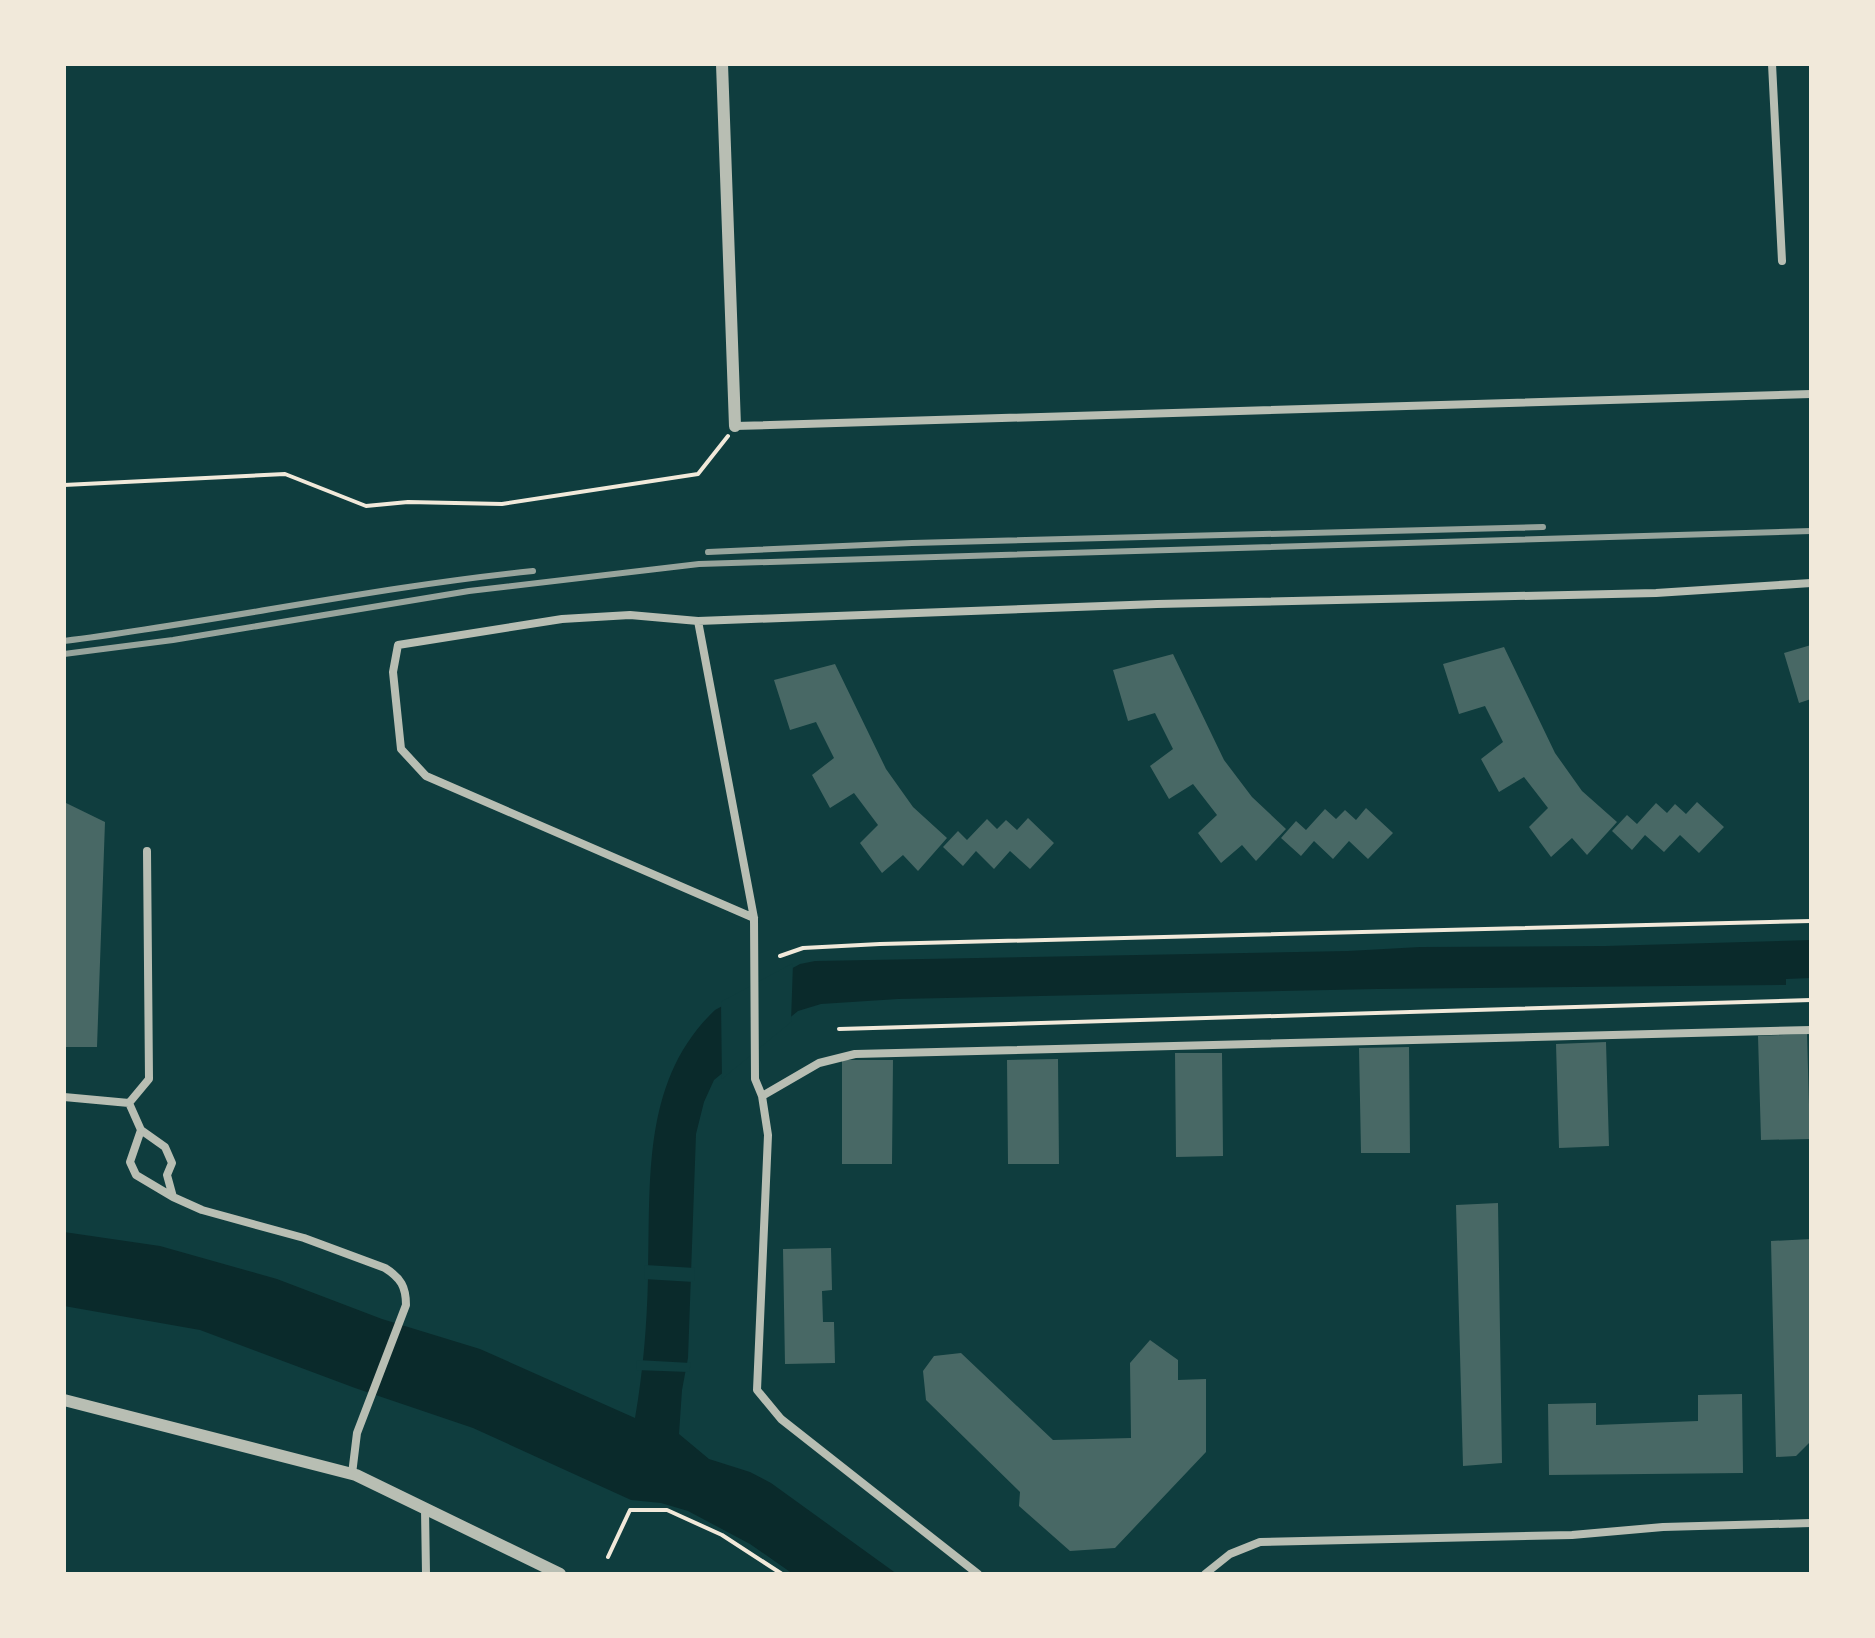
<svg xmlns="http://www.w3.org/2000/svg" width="1875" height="1638" font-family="Lato,sans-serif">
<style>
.water{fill:#0a2a2b}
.pier{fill:#0f3d3e}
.building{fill:#486865}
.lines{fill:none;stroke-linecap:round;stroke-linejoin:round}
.path{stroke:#f1e9da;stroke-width:4}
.minor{stroke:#b8beb3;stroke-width:8}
.tertiary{stroke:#b8beb3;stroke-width:12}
.rail{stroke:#97a49c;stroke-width:6}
</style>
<rect width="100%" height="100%" fill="#0f3d3e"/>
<path class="water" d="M1811 940V978L1786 979V985L1377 989 898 999 821 1004 798 1011 714 1080 704 1102 696 1134 688 1358 682 1390 679 1434 709 1459 750 1472 771 1483 897 1574H793L750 1544 688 1511 661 1503 631 1500 473 1428 355 1388 200 1330 64 1306V1232L160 1246 277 1279 382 1319 480 1349 635 1418C643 1373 647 1324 648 1278 651 1184 640 1081 715 1010L800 964 815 961 1348 951 1420 947 1605 946Z"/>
<path class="pier" d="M793 963 791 1022 722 1079 721 1002Z
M645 1265 695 1268 694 1282 644 1279Z
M637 1360 691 1363 689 1372 636 1370Z"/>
<path class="building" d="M1811 645V699L1799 703 1784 653Z
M1504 647 1555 753 1582 791 1617 822 1587 855 1572 838 1551 857 1529 827 1548 808 1524 777 1499 792 1481 759 1503 742 1485 706 1459 714 1443 664Z
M1173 654 1224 760 1252 797 1286 829 1256 861 1242 845 1221 863 1198 833 1217 815 1193 784 1169 799 1150 766 1173 749 1155 713 1128 721 1113 670Z
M835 664 886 769 913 807 947 838 918 871 903 855 882 873 860 843 878 825 854 793 830 808 812 775 834 758 816 722 790 730 774 680Z
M64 802 105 822 97 1047H64Z
M1697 802 1724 827 1699 853 1680 835 1664 852 1645 835 1632 850 1612 831 1627 815 1637 824 1656 803 1667 813 1675 804 1686 814Z
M1366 808 1393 833 1368 859 1349 841 1333 859 1314 841 1301 856 1281 838 1296 821 1306 830 1325 809 1336 819 1345 810 1356 820Z
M1028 818 1054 843 1030 869 1010 851 994 869 976 851 963 866 943 847 958 831 967 840 987 819 997 829 1006 820 1017 830Z
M1807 1034 1810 1139 1761 1140 1758 1036Z
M1606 1042 1609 1146 1559 1148 1556 1044Z
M1409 1047 1410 1153H1361L1359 1048Z
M1175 1053H1222L1223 1156 1176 1157Z
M1058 1059 1059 1164H1008L1007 1060Z
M842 1060H893L892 1164H842Z
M1498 1203 1502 1463 1463 1466 1456 1205Z
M1811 1239V1441L1796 1456 1776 1457 1771 1241Z
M831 1248 832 1290 822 1291 823 1322H834L835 1363 785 1364 783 1249Z
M1150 1340 1178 1360V1380L1206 1379V1452L1115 1548 1070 1551 1019 1506 1020 1492 926 1400 923 1371 934 1356 961 1353 1053 1440 1131 1438 1130 1363Z
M1742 1394 1743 1473 1549 1475 1548 1404 1596 1403V1425L1698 1421V1395Z"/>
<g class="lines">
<path class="path" d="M64 485 285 474 366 506 408 502 502 504 698 474 728 436
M780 956 803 948 880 944 1811 921
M839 1029 1811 1000
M608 1557 630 1510H667L722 1535 782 1574"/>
<path class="minor" d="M1772 64 1782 261
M735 426 1811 394
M698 621 754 918 755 1079 762 1096 768 1135 757 1390 781 1419 978 1574
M754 918 426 776 401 749 393 672 398 645 562 619 630 615 698 621 1157 604 1656 593 1811 583
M762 1096 819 1063 855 1054 1811 1030
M64 1097 129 1103
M129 1103 149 1079 147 851
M129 1103 141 1130
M141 1130 165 1147 172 1163 167 1175 173 1197 136 1175 130 1162Z
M173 1197 202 1210 304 1238 385 1268C401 1278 406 1287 406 1305L357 1433 352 1474
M425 1509 426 1574
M1205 1574 1230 1554 1260 1542 1572 1535 1663 1527 1811 1523"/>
<path class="tertiary" d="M722 64 735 426
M64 1400 356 1475 560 1574"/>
<path class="rail" d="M708 552 912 543 1543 527
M64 641C221 621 376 587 533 571
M64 654 173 640 469 591 699 564 1811 531"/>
</g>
<rect width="1875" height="1638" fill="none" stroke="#f1e9da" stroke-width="132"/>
</svg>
